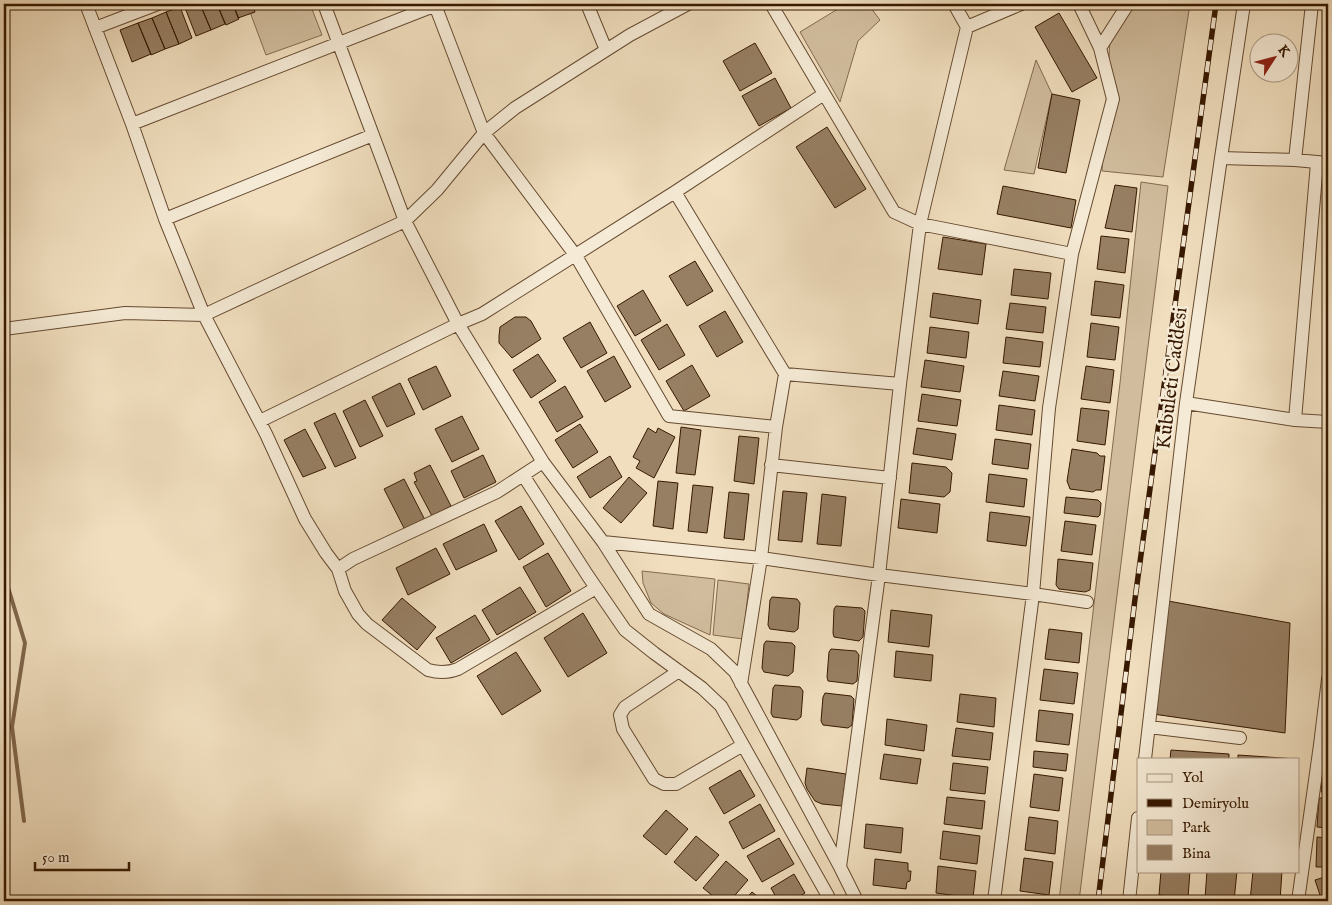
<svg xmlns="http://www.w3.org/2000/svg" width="1332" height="905" font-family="'IM FELL English',serif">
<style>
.green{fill:#d1bd9e;stroke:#846b50}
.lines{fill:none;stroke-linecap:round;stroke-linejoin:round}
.stream{stroke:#80674c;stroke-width:4}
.building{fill:#977f63;stroke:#371901}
.minor-casing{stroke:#654a30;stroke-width:14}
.minor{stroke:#f5ead5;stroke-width:12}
.rail-casing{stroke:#371901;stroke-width:5.5}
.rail{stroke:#f5ead5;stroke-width:4;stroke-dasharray:11;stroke-linecap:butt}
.labels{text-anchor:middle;stroke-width:5;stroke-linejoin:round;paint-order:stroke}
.street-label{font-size:20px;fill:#371901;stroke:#f5ead5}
</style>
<rect width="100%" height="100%" fill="#f0debe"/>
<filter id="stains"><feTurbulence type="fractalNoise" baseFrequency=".004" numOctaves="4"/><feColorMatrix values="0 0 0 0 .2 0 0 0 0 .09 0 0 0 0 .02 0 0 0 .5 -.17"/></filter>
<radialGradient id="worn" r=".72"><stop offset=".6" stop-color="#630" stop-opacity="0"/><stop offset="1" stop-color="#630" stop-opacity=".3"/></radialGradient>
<path class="green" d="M247 4H310L322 35 266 55Z
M846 4H868L880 20 858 41 840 102 800 32Z
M1131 4H1190L1163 177 1102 171 1110 40Z
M1036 60 1052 94 1034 174 1004 170Z
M1141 182 1168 186 1079 901H1059L1120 383Z
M642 571 715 579 710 635 664 614 651 603 643 583Z
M718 580 749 584 743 639 713 635Z"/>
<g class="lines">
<path class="stream" d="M4 574 25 643 12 727 24 821"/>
</g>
<path class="building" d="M188 4H200L211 30 196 36 184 5Z
M200 4H217L225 24 211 30Z
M217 4H233L239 19 226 25Z
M233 4H252L255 12 238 18Z
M180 7 192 38 179 44 166 12Z
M166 12 179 44 165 49 152 18Z
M1059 13 1097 78 1072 92 1035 27Z
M152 18 165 49 151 55 138 23Z
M138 23 151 54 132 62 120 30Z
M755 43 772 73 740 91 723 61Z
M775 78 791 108 759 126 742 96Z
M1052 94 1080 100 1066 173 1038 168Z
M827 127 866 189 835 208 796 147Z
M1115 185 1137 188 1132 232 1105 228Z
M1003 186 1076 200 1071 228 997 214Z
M1101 236 1129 239 1125 273 1097 269Z
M943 237 986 244 982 275 938 269Z
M695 261 713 291 687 306 669 276Z
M1014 269 1051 273 1048 299 1011 295Z
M1095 281 1124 285 1120 318 1091 315Z
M643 290 661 321 635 336 617 306Z
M933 293 981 300 978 324 930 317Z
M1010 303 1046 307 1043 333 1006 329Z
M725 311 743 342 717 357 699 326Z
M515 317H526L531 321 541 339 512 358 499 343V336L500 327Z
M590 322 607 353 581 368 563 338Z
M1091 323 1119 327 1115 360 1087 357Z
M667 324 685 355 659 370 641 340Z
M930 327 969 332 966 358 927 353Z
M1006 337 1043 342 1040 367 1003 363Z
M538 354 556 381 531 398 513 370Z
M614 356 631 387 605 402 587 371Z
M925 360 964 366 960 392 921 387Z
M692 365 710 396 684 411 666 381Z
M436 366 451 396 423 410 408 379Z
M1086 366 1114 370 1110 403 1081 399Z
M1003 371 1039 376 1035 401 999 396Z
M400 383 415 414 387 427 372 397Z
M565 386 583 417 557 432 539 402Z
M922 394 961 400 957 426 918 421Z
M365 400 383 436 360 447 343 411Z
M999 405 1035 410 1032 435 996 430Z
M1081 408 1109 411 1105 445 1077 441Z
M335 413 356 458 335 467 314 423Z
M462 416 479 449 452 462 435 429Z
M580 424 598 452 573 468 555 440Z
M681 427 701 430 695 475 676 473Z
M648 428 656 433 658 428 675 437 654 478 636 468 640 461 633 457Z
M917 428 956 434 952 460 913 454Z
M305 429 326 468 303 477 284 440Z
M739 436 759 438 754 484 734 481Z
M995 439 1031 444 1028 469 992 464Z
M1072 449 1097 453 1100 456H1105L1101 490H1096L1093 492 1070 489 1067 481Z
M483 455 496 482 464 498 451 471Z
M610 456 622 477 590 498 577 477Z
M912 463 946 467 952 473 950 492 944 497 909 493Z
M430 465 451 506 432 516 414 482 417 481 414 473Z
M989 474 1027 479 1024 507 986 502Z
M629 477 647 493 621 523 603 508Z
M404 479 425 520 405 530 384 489Z
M658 481 678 483 673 529 653 526Z
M693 485 713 487 707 533 688 531Z
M783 491 807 493 802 542 778 540Z
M729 492 749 494 744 540 724 538Z
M822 494 846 497 841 546 817 544Z
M1066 497 1098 500 1101 503 1100 515 1098 517 1064 513Z
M901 499 940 504 937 533 898 528Z
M521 506 544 544 519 560 495 521Z
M990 512 1030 517 1026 546 987 541Z
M1065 521 1096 525 1092 555 1061 551Z
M484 524 497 551 456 570 443 544Z
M436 548 450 574 408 595 396 568Z
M548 553 571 591 546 607 523 567Z
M1058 559 1093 563 1090 590 1085 592 1059 589 1056 585Z
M520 587 536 612 497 635 482 610Z
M772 597 797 599 800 603 798 629 794 632 770 629 768 625 770 600Z
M402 598 436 627 417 650 382 620Z
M1168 601 1290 623 1285 733 1153 714Z
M836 606 862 608 865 611 863 637 859 641 834 637 833 633 834 609Z
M891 610 932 615 929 647 888 642Z
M583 613 607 653 568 677 544 638Z
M475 615 490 640 451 663 436 638Z
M1049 629 1082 633 1079 663 1045 659Z
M766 641 792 643 795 646 793 672 788 676 764 672 762 668 764 644Z
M831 649 856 651 859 655 857 681 853 684 828 681 827 677 829 652Z
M896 651 933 655 931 681 894 677Z
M516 652 541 691 502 715 477 676Z
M1044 669 1078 673 1074 704 1040 700Z
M775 685 800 687 803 691 801 717 797 720 773 717 771 713 773 688Z
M825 693 851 696 854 699 852 725 848 728 823 725 821 721 823 697Z
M960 694 996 698 994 727 957 722Z
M1039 710 1073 714 1069 745 1036 741Z
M887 719 927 725 924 751 885 745Z
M956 728 993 733 990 760 952 756Z
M1171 750 1229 754V759H1170Z
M1034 751 1068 754 1066 771 1033 767Z
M884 754 921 759 917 784 880 779Z
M1238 755 1297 759H1238Z
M1323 762 1328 763V792H1321Z
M953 763 988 767 985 794 950 790Z
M807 768 846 774 842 806 822 804 815 801 807 789 805 783Z
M740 770 755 796 724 814 709 788Z
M1034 774 1063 778 1059 811 1030 807Z
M947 797 985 801 982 829 944 824Z
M1319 798H1328V828L1317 827Z
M760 804 775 831 743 849 729 822Z
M666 810 688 829 666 855 643 836Z
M1029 817 1058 821 1055 854 1025 850Z
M866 824 903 828 901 853 864 848Z
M943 831 980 836 977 864 940 859Z
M696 836 719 855 696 881 674 862Z
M1317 837 1328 838V867H1316Z
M779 838 794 864 762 882 747 856Z
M1024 858 1053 862 1049 895 1020 891Z
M875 859 908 863V871H911L910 881 907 882 906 889 873 885Z
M726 861 748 880 730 901H719L703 888Z
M938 866 976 871 973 898 936 893Z
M1161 871H1190L1188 898 1159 895Z
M1207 871H1237L1234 901 1205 899Z
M1253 871H1282L1280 901H1250Z
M794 874 805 893 791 901H778L771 888Z
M1328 876V901H1322L1315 880Z
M752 892 763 901H744Z
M886 898 916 899V901H886Z"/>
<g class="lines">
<defs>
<path id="minor" d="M86 4 132 124 165 219 204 315 266 434 305 519 326 553 338 569 345 591 358 614 367 624 428 670C439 673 448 673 458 669L596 588
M324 4 405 221 458 324 543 462 603 542 649 614 711 649 735 672 840 867
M587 4 606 50
M771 4 894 212 920 224 1072 254 1049 408 1033 594 994 901
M954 4 967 27 1021 4
M435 5 484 133 576 256 669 416 776 427
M95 28 158 4
M1100 48 1128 4
M132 124 439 4
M1221 158 1295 160 1328 163
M1295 160 1312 4
M675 192 785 374 900 384
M165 219 373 135
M1072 254 1113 99 1100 48 1079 4
M4 329 125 313 204 315 405 221 437 190 484 133 515 108 630 35 688 4
M1186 403 1295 420 1328 422
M1295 420 1317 163
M260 421 458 324 482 314 675 192 824 94
M771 465 890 478
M523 475 588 576 625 630 654 653 702 688 721 706 828 896
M603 542 761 558 879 575 1033 594 1087 602
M338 569 353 559 497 492 543 462
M679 671 625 707 620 715 623 729 654 779 664 784H676L743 745
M741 684 761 558 776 427 785 374
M1149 727 1240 738
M1145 759 1186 403 1221 158 1244 4
M857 901 840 867 879 575 900 384 920 224 967 27
M1129 901 1138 818
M1298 901 1320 745 1328 679"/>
</defs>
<use href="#minor" class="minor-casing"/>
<use href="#minor" class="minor"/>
<defs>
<path id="rail" d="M1098 901 1135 599 1216 4"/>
</defs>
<use href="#rail" class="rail-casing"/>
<use href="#rail" class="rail"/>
</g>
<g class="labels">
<g class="street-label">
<text transform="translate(1171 378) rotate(-83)" y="7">Kubuleti Caddesi</text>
</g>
</g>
<rect width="1332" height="905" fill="none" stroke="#f0debe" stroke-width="20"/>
<rect x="5" y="5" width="1322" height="895" fill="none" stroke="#371901" stroke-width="2.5"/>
<rect x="10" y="10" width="1312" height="885" fill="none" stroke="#371901"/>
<rect x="1137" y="758" width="162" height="115" fill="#f5ead5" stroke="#a99680"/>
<rect x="1147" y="774" width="25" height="8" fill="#f5ead5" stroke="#a99680"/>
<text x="1182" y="782" font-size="15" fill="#371901">Yol</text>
<rect x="1147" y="799" width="25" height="8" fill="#371901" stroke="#a99680"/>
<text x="1182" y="808" font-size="15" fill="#371901">Demiryolu</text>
<rect x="1147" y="820" width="25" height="15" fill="#d1bd9e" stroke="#a99680"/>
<text x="1182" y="832" font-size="15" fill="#371901">Park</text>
<rect x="1147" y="845" width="25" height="15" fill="#977f63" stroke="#a99680"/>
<text x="1182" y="858" font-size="15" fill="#371901">Bina</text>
<g transform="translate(1274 58) rotate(54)"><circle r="24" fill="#f5ead5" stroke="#a99680"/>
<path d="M0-4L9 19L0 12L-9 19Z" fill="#8f2418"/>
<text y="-8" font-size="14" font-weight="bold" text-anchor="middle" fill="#371901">K</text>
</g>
<path d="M35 862v8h94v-8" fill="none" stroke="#371901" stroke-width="2.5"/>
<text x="42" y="862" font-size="15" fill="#371901" stroke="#f5ead5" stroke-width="4" paint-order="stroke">50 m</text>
<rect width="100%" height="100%" filter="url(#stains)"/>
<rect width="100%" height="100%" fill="url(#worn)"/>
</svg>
